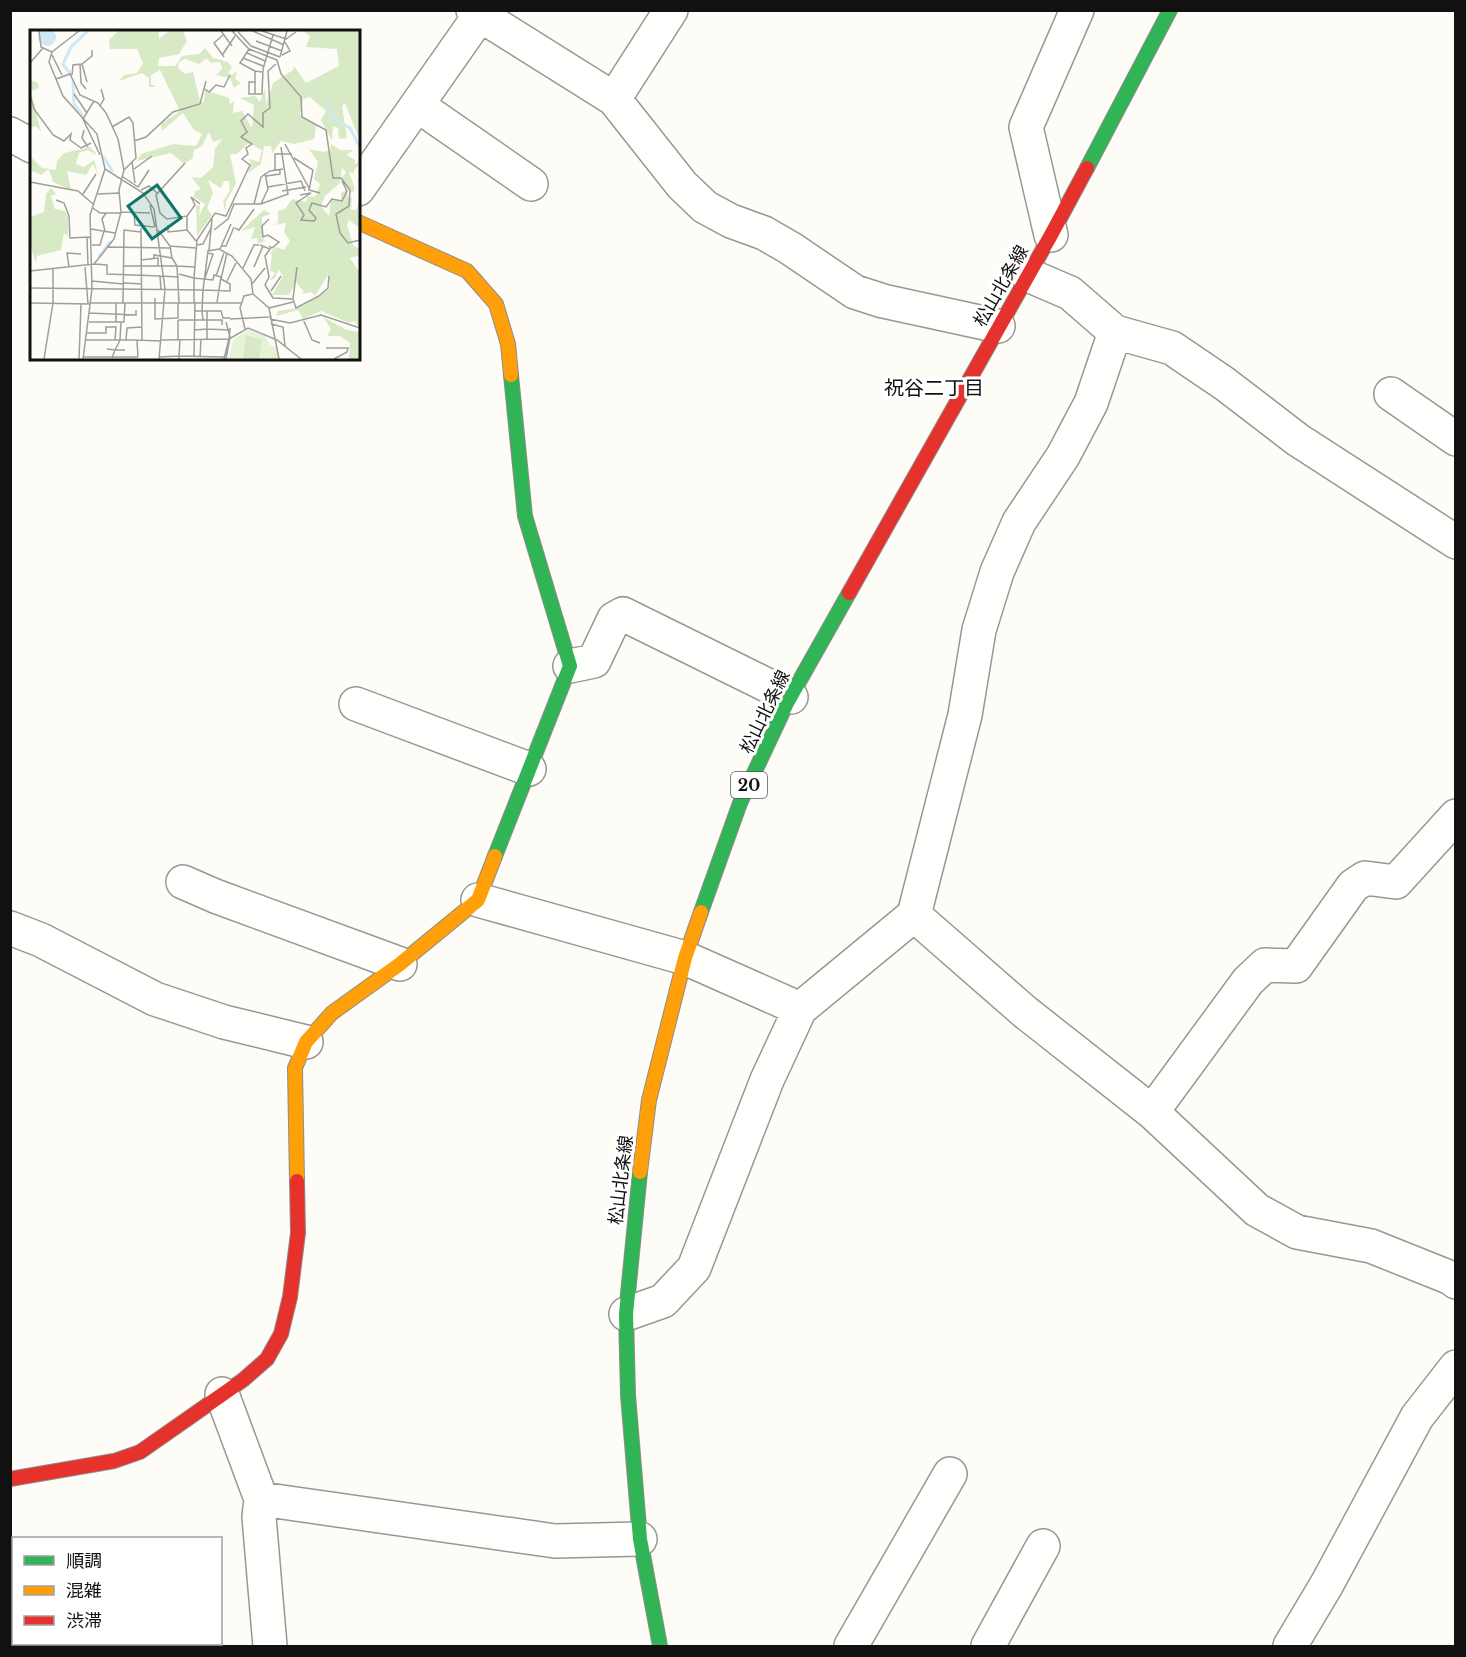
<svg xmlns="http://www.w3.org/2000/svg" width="1466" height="1657" font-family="'Libre Baskerville','Noto Sans JP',serif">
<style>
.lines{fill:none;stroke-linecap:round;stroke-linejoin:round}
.street-casing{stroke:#979795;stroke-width:36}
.fast-casing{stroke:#8e8d8b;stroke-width:16}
.slow-casing{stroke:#8e8d8b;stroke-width:16}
.jam-casing{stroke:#8e8d8b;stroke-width:16}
.street{stroke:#fffffe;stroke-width:33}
.fast{stroke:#30b455;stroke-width:14}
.slow{stroke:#ff9f0a;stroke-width:14}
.jam{stroke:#e5322d;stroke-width:14}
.labels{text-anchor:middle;stroke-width:6;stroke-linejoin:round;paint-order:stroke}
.shield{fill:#fff;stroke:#585858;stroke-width:1.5}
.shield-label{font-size:16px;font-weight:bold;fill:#111}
.street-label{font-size:18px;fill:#111;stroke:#fff}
.neighbourhood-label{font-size:20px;fill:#111;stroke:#fff}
.inset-river{fill:none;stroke:#cde8f7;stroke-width:3}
.inset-road{fill:none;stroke:#9f9e9b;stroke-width:1.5}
.view{fill:#0f766e;fill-opacity:0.15;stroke:#0f766e;stroke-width:3}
.inset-edge{fill:none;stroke:#111;stroke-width:3}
</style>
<rect width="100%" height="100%" fill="#fdfcf7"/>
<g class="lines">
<defs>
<path id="street" d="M480 15 614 99 682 185 705 207 731 221 764 233 790 248 855 292 883 301 998 326
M614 99 671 10
M417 105 531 184
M10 134 32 146
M358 189 480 15 473 10
M1051 235 1026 127 1077 10
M1115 332 1172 348 1225 384 1298 440 1456 542
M1391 394 1456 439
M570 666 594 661 614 619 623 614 791 697
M356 704 529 769
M183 882 215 896 400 964
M478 900 685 958 800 1009
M914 915 1025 1012 1152 1112 1257 1210 1297 1232 1371 1246 1451 1278 1456 1282
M10 928 41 940 155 999 224 1022 306 1042
M1152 1112 1248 981 1265 965 1296 966 1353 886 1365 878 1396 882 1456 816
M626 1314 663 1301 694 1268 767 1080 800 1009 914 915 965 715 979 630 997 572 1019 522 1063 456 1091 403 1115 332 1070 293 1028 275
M222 1394 261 1499 259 1517 270 1646
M261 1499 555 1541 640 1539
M851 1646 950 1474
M988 1646 1043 1546
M1290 1646 1327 1584 1417 1417 1456 1367"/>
<path id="fast" d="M1087 168 1170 10
M495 856 570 666 525 516 511 375
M701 912 740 803 787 703 849 593
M640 1172 626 1314 628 1395 640 1539 660 1646"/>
<path id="slow" d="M358 222 467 271 496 304 508 344 511 375
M640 1172 649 1100 685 958 701 912
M297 1181 295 1068 306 1042 332 1013 400 964 478 900 495 856"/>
<path id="jam" d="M849 593 1051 235 1087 168
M10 1479 114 1461 140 1452 243 1380 267 1359 281 1334 290 1297 298 1233 297 1181"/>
</defs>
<use href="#street" class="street-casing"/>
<use href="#fast" class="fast-casing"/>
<use href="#slow" class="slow-casing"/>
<use href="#jam" class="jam-casing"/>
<use href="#street" class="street"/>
<use href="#fast" class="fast"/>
<use href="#slow" class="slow"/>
<use href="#jam" class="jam"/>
</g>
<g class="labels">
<rect class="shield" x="731" y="772" width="36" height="26" rx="4.5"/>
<g class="shield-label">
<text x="749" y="791">20</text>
</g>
<g class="street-label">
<text transform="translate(1001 286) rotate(-60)" y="6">松山北条線</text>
<text transform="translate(765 712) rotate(-64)" y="6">松山北条線</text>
<text transform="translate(621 1180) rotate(-83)" y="6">松山北条線</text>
</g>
<g class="neighbourhood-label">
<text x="934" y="395">祝谷二丁目</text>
</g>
</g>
<g transform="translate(30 30)">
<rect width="330" height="330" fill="#fdfcf7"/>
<path d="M218 300 235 306 240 315 246 317 249 329H199L203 310Z" fill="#e7f3d7"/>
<path d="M88 1H129V9L139 1H153L157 11 149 24 129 28 128 36H145L152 26 169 24 175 18 183 28 198 32 202 37 198 43 202 45 207 41 205 49 211 53 204 58 200 48 186 45 192 39 190 32 181 33 176 28 169 34 155 29 149 32 148 38 155 44 163 42 170 72H174L175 60 199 68 200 74 204 71 203 83 212 81 222 98 224 75 210 68 225 66 230 72 235 58 236 75 243 53 263 40 264 36 276 53 309 36 307 19 276 17 280 6 273 1H330V111L315 73 312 76 317 108 309 109 308 98 303 96 302 111 291 90 296 81 280 67 273 69 270 85 286 95 284 109 264 114 251 111 242 123 241 116H234L231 134 218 143 221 134 219 129 229 132 232 120 219 113 207 124H200L206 153 196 172V183L193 172 200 160 199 151H194L191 158 178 150 183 163 177 178 182 185 167 206 166 176 170 175 169 186 175 174 164 167 165 161 171 159 161 147 171 148 183 137 185 119 192 109 183 112 179 102 172 116 164 120 163 128 154 134 141 123 107 131 111 124 143 114 166 116 172 104 164 100 153 83 132 101 131 94 150 81 130 40 121 45V54L126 57H119V48L112 43 89 51 94 45 107 43 113 33 107 19H80L79 10ZM0 50 8 53 9 58 1 61 11 102 6 96 0 98ZM301 114 310 120H323L317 125 325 130 324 134 330 132 323 143 319 142 325 159 321 163 312 148 316 142 312 138 310 153 295 166 291 176 299 186 301 168 311 172V163L317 159 318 168H322L321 180H326L330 170V209L328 197 319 190 317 195 323 215 330 220V225L320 228 330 243V297L324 291 319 293 291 281 273 289 268 280 246 286 248 281 267 278 285 268 300 256 298 245 285 266 282 262 271 264 274 262 266 252 259 265H242L253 246 249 240 244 249 240 250 245 243 240 241 242 224H239L246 217 254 220 260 211 254 202 256 193 241 195 248 193V181L255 179 262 169 276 172 277 167 286 166 290 154 284 149 288 132 279 119 294 122 300 120ZM60 117 68 126 58 120 49 123 46 134 54 137 64 130 69 147 63 134 56 145 37 141 41 160 23 152 19 139 11 145 0 140V126L12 138 26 140 27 131 34 123ZM21 158 26 164 21 166 25 179 35 181 38 187V207L34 203 31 220 7 226 6 233 0 215V187L14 182 16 164ZM234 180 241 184 232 187V208L235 211 228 214 227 208 221 209 225 197 211 201ZM293 287 317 300 330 302V329H319L320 313 310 306H297L301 299ZM216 305 232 310 229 329H213Z" fill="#d8eac5"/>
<path d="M8 7a9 9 0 1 1 18 0a9 9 0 1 1-18 0Z" fill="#cde8f7"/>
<path class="inset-river" d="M41 45 33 34 41 17 58 1M43 52 44 74 53 86M298 73 301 87 320 98 330 117M73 126 83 142M69 227 81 211"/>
<path class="inset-road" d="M9 1 11 17 22 22M49 1 22 22 19 32 33 66 67 104 75 139 113 163 124 179 135 259 129 329M191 1 202 16M202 1 219 19 247 30M223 1 254 15M232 1 256 9 266 2M208 2 221 16 250 27M193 5 184 13 194 27M226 11 252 21M219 19 210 33 225 41M217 23 235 31M193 24 205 6M22 25 32 45M252 25 260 21 255 12M250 27 257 1M213 28 233 36M247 30 251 44 271 67 272 87 296 100 303 148H311L320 160 319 176 306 184 310 203 318 213 330 210M0 33 13 18M50 34 51 53 56 59M52 34 57 52M42 45 43 35 52 34 62 26V20M26 49 40 44 50 65 68 73 76 83 88 109 94 140 89 160 91 182 84 209 64 234M225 52V41L232 42M175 59 179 62 186 55 194 57 200 45M44 64 57 83M225 64V52H219V64H232L233 39 243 5M0 65 4 79 23 105 34 111 41 104 40 110 51 118 61 113M64 71 53 89 70 125M70 76 74 69 71 59M82 97 99 87 103 93 106 128 94 140M54 100 52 108 58 117M104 111 116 107 143 82 170 74 176 51M255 114 279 158M264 128 283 140 279 160 290 163M102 132 105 153M155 133 126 165 130 183 137 189 157 186V200L166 211M104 139 122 126M245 140V124H262M236 146 250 144V140M93 147 108 157M0 152 48 161 63 174M108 157 119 140M238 157 271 151 275 161M111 160 119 156 127 163M252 161 276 157M53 164 66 144M68 164 90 163M270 165 281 163 266 173 274 185 271 190 284 191 286 188 279 180 282 173 296 177 302 169 312 171 317 161 312 151M26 170 34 173 39 186 40 208 60 207M224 174 231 147 240 141 253 139M231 174 238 159 235 143M120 175 125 197M63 178 70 183H91M91 182 120 183M104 183 105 195 124 197M157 186 165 175 161 167 170 174M138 195V202L157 200M111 198 112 310M205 198 209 200 224 179M61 199 85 203M128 200 140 216 142 228M184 200 198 189 204 174H231L258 164 251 117M75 201 72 189 76 183M57 208 58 235M62 215H70L74 201M166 215 173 214 182 196M230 215 240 219 235 226 239 247 235 255 243 268 263 269 267 237M140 216 166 218M192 216H196L204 197M239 216 242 218 249 212 238 205 233 207 232 196 239 189M77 217 140 218M190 219 201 194M179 220 182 189M124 229V225L142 228 147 236 165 237M111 230 128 228V236M93 236H147L149 273M39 237 37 223 51 224M55 237 58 274M224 237 233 216M213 238 224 215H229M0 241 64 234 77 235V244L130 246M149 244 164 248 167 210 185 183 196 186 220 135 212 129 218 124 216 118 222 114 211 107 217 102 211 91 218 84 233 97V83L240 78 238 41 246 34M186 246 194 223M175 248 183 224 177 223M62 251 93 254M197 251 206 233M94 253 112 254M222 254 235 238M0 258 173 260 178 221 189 219 202 226 221 249 223 264 214 266 210 278 215 299M131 259 130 246 149 247M241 261 251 246M223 264 239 278 249 329M125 268V289L148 288V273M263 269 266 278 289 266 298 258 299 246M0 273 60 274M60 273H211M86 273V292M93 273 94 200 111 202M164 273V248L183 250 184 245 191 247 187 272M239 278 263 272M164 281H172L173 260 200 261V254L191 249 197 223M59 283 106 285V280M200 289 240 287M240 289 260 293 291 285 330 298M273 289 282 310 290 313M148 290H177V281M173 290 172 281H191L193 288H200M59 292H94L95 273M91 292 90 310H107M241 294 253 297 255 316M164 300 177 299V290H192V295M57 303H76V297H86L85 310M148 309V290M150 309 149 326 194 327M177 309V299L200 300M56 310H90L85 320 77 319M96 310 97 298 112 297M131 310 199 309 200 298M296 318H318L317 322 304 329M164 326 165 272M53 327H108M108 327 107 310 131 311M129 327 149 326V329M170 327 171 309M82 328 85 320H95M14 329 23 273V239M49 329 51 274M53 329 62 259 60 185 75 139M194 329 199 309 218 298 247 310 271 329M196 329 200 307 196 292"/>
<path class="view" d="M127 155 151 188 122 209 98 176Z"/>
<rect width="330" height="330" class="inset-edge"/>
</g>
<rect width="1466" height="1657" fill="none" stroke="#111111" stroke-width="24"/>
<rect x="12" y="1537" width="210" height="108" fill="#ffffff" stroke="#a0a0a0" stroke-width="1.5"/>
<rect x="24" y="1556" width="30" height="9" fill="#30b455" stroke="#a0a0a0" stroke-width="1.5"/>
<text x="66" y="1567" font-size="18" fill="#111111">順調</text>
<rect x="24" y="1586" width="30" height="9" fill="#ff9f0a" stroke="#a0a0a0" stroke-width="1.5"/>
<text x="66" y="1597" font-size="18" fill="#111111">混雑</text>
<rect x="24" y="1616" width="30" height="9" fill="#e5322d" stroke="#a0a0a0" stroke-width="1.5"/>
<text x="66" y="1627" font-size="18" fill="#111111">渋滞</text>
</svg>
